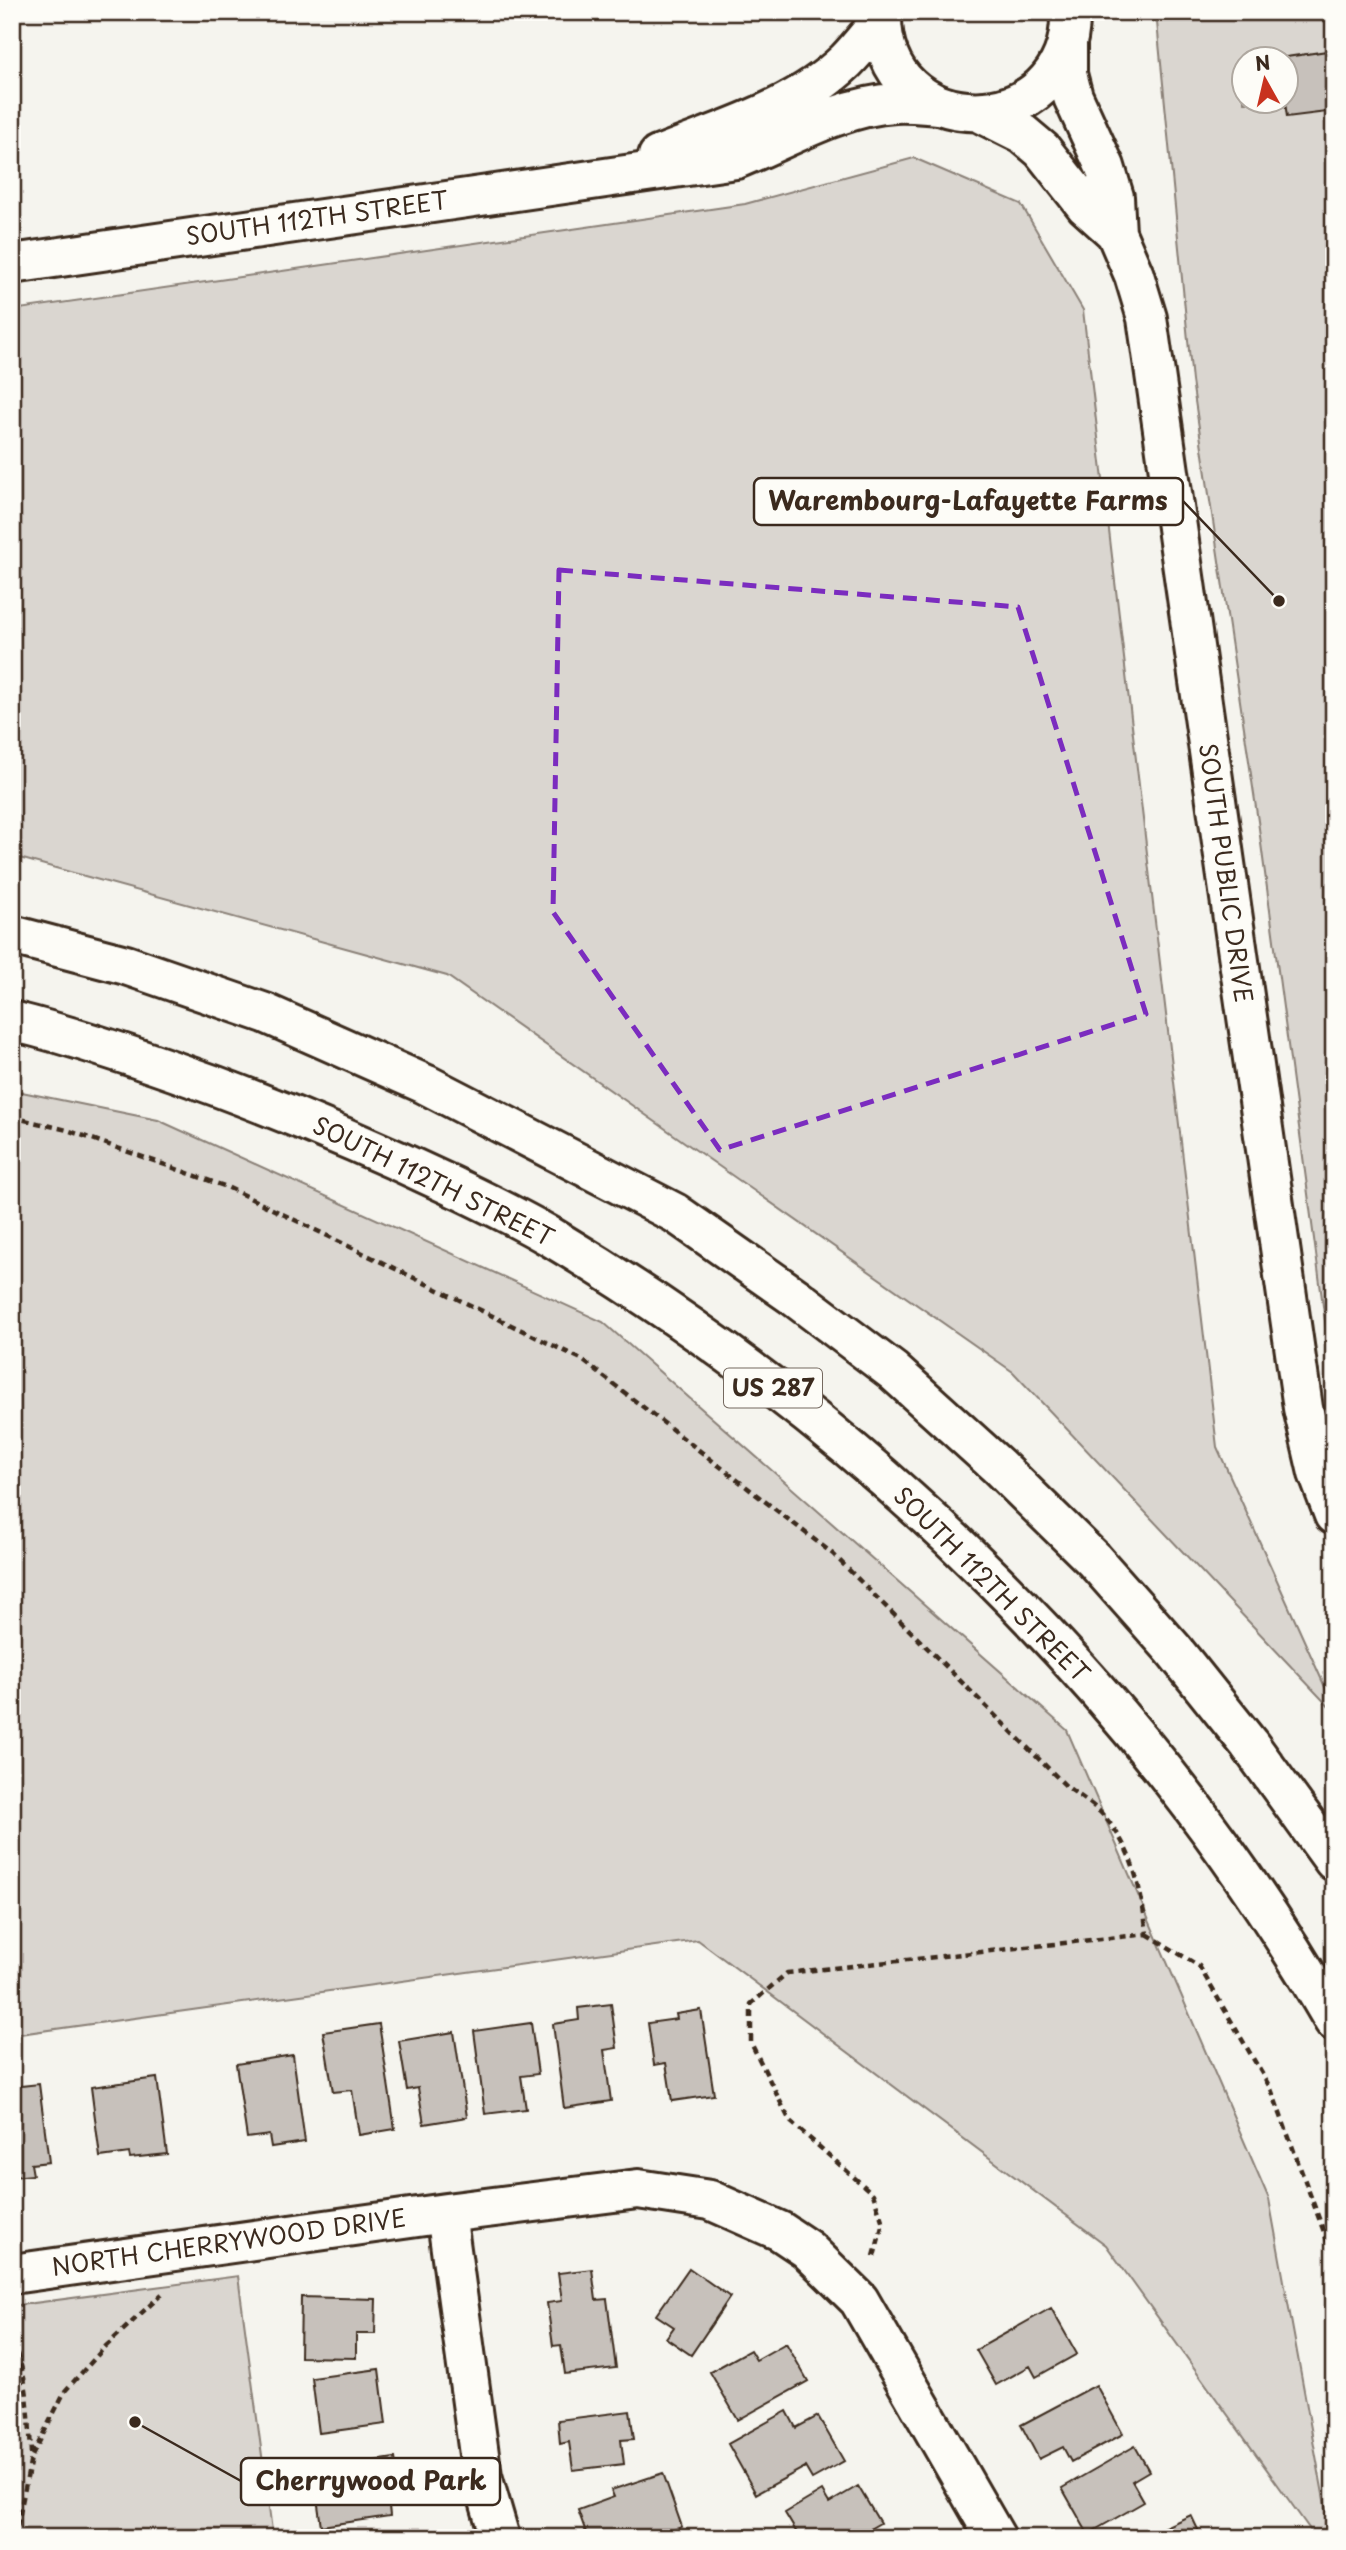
<svg xmlns="http://www.w3.org/2000/svg" width="1346" height="2550" font-family="'Playpen Sans',sans-serif">
<style>
.green{fill:#dad6d0;stroke:#8a8077;stroke-width:2;fill-rule:evenodd}
.building{fill:#c7c1bb;stroke:#3b2a1e;stroke-width:2}
.lines{fill:none;stroke-linecap:round;stroke-linejoin:round}
.minor-casing{stroke:#3b2a1e;stroke-width:44}
.major-casing{stroke:#3b2a1e;stroke-width:44}
.path{stroke:#3b2a1e;stroke-width:4.5;stroke-dasharray:7 5;stroke-linecap:butt}
.minor{stroke:#fdfcf7;stroke-width:38}
.major{stroke:#fdfcf7;stroke-width:38}
.marked{fill:none;stroke:#7b2cbf;stroke-width:5;stroke-dasharray:14 9;stroke-linejoin:round}
.labels{text-anchor:middle;stroke-width:5;stroke-linejoin:round;paint-order:stroke}
.shield{fill:#fdfcf7;stroke:#75695f;stroke-width:2}
.shield-label{font-size:23px;font-weight:bold;fill:#3b2a1e}
.street-label{font-size:24px;fill:#3b2a1e;stroke:#fdfcf7}
.leader{fill:none;stroke:#3b2a1e;stroke-width:2.5}
.callout-dot{fill:#3b2a1e;stroke:#fdfcf7;stroke-width:2.5}
.callout{fill:#fdfcf7;stroke:#3b2a1e;stroke-width:2.5}
.callout-label{font-size:26px;text-anchor:middle;font-weight:bold;fill:#3b2a1e}
</style>
<rect width="100%" height="100%" fill="#f5f4ee"/>
<filter id="ink" filterUnits="userSpaceOnUse"><feTurbulence type="fractalNoise" baseFrequency=".0143" numOctaves="2"/><feDisplacementMap in="SourceGraphic" scale="14" xChannelSelector="R" yChannelSelector="G"/><feConvolveMatrix kernelMatrix="1 2 1 2 8 2 1 2 1" color-interpolation-filters="sRGB"/></filter>
<g filter="url(#ink)">
<path class="green" d="M1156 12H1334V1388L1258 821 1192 381ZM1244 60H1286V102H1244Z
M914 158 1021 204 1083 310 1217 1447 1334 1707V1712L1013 1372 447 976 12 856V310L745 204Z
M12 1090 158 1120 603 1322 1067 1730 1269 2199 1331 2538H1316L1106 2245 698 1940 12 2035Z
M238 2276 273 2538H12V2306Z"/>
<path class="building" d="M1334 50V111L1287 117 1285 102 1286 60H1266Z
M611 2004 617 2048 604 2050 611 2101 564 2108 553 2024 579 2020 578 2008Z
M701 2010 714 2095 672 2101 666 2063 654 2065 648 2023 677 2019 676 2014Z
M531 2023 538 2074 521 2076 526 2109 485 2114 474 2031Z
M379 2024 395 2129 359 2135 352 2090 333 2092 323 2032Z
M454 2032 467 2117 424 2124 418 2088 407 2090 399 2041Z
M293 2055 305 2142 271 2147 269 2135 247 2138 236 2064Z
M157 2078 167 2154 130 2158 129 2153 100 2157 91 2087Z
M39 2084 49 2162 31 2164 33 2175 12 2177V2087Z
M689 2268 730 2297 691 2355 666 2338 674 2327 656 2315Z
M592 2269 596 2300 607 2299 616 2368 565 2374 561 2345 553 2346 547 2303 562 2301 558 2273Z
M301 2297 376 2299 375 2334H356V2358L300 2357Z
M1051 2308 1077 2354 1036 2377 1030 2366 996 2385 976 2350Z
M786 2343 808 2381 738 2420 710 2372 750 2350 756 2360Z
M379 2369 386 2424 319 2433 312 2378Z
M1096 2385 1123 2434 1071 2462 1063 2447 1039 2459 1021 2425Z
M630 2411 634 2439 621 2440 624 2464 573 2470 569 2442 560 2444 558 2420Z
M787 2411 796 2428 818 2416 844 2461 812 2479 805 2467 756 2494 728 2444Z
M1135 2446 1149 2471 1132 2481 1144 2502 1088 2534 1062 2488Z
M395 2458 400 2494 388 2496 390 2516 321 2526 313 2470Z
M663 2473 682 2527 651 2538H625V2535L618 2538H588L578 2510 614 2497 611 2490Z
M858 2486 880 2523 854 2538H800L785 2513 822 2491 829 2503Z
M1191 2515 1202 2538H1141Z"/>
<g class="lines">
<defs>
<path id="minor" d="M882 12C878 145 1074 144 1070 12
M1067 43V74L1073 97 1105 167 1114 197 1116 233 1134 275 1147 318 1303 1408 1318 1473 1334 1515
M979 112 1023 134 1042 150 1086 206 1116 233
M658 156C722 130 795 110 846 61 859 48 870 33 882 19
M12 264 736 159C786 139 840 106 895 103 909 102 924 104 938 105
M446 2213 482 2476 500 2538
M12 2274 446 2213 638 2189 710 2200 780 2231 807 2249 859 2300 996 2538"/>
<path id="major" d="M12 935 126 965 265 1013 425 1084 675 1213 795 1297 893 1371 998 1466 1094 1560 1173 1649 1249 1744 1334 1861
M12 1021C81 1038 149 1062 216 1086 296 1116 374 1149 452 1186 485 1202 519 1218 551 1237 870 1427 1149 1698 1334 2021"/>
</defs>
<use href="#minor" class="minor-casing"/>
<use href="#major" class="major-casing"/>
<path class="path" d="M12 1117 67 1130 227 1187 581 1359 833 1554 1065 1785C1076 1794 1090 1802 1100 1812 1133 1845 1141 1890 1147 1934L787 1973 751 2004V2043L790 2121 873 2194 883 2223 873 2260
M1147 1934 1199 1966 1271 2089 1334 2259
M12 2342C29 2377 29 2416 31 2454
M15 2538 31 2458 65 2391 105 2347 162 2294"/>
<use href="#minor" class="minor"/>
<use href="#major" class="major"/>
</g>
</g>
<path class="marked" d="M559 570 1018 607 1146 1014 720 1150 553 912Z"/>
<g class="labels">
<rect class="shield" x="724" y="1368.5" width="98" height="39" rx="5"/>
<g class="shield-label">
<text x="773" y="1396">US 287</text>
</g>
<g class="street-label">
<text transform="translate(317 219) rotate(-8)" y="8">SOUTH 112TH STREET</text>
<text transform="translate(1225 873) rotate(82)" y="8">SOUTH PUBLIC DRIVE</text>
<text transform="translate(433 1182) rotate(26)" y="8">SOUTH 112TH STREET</text>
<text transform="translate(991 1585) rotate(45)" y="8">SOUTH 112TH STREET</text>
<text transform="translate(229 2243) rotate(-8)" y="8">NORTH CHERRYWOOD DRIVE</text>
</g>
</g>
<path class="leader" d="M1279 601L1183 501M135 2422L241 2481"/>
<g class="callout-dot">
<circle cx="1279" cy="601" r="7"/>
<circle cx="135" cy="2422" r="7"/>
</g>
<g class="callout">
<rect x="754" y="478" width="429" height="47" rx="7"/>
<rect x="241" y="2458" width="259" height="47" rx="7"/>
</g>
<g class="callout-label">
<text x="968" y="510">Warembourg-Lafayette Farms</text>
<text x="371" y="2490">Cherrywood Park</text>
</g>
<rect width="1346" height="2550" fill="none" stroke="#fdfcf7" stroke-width="42"/>
<rect x="21" y="21" width="1304" height="2508" fill="none" stroke="#3b2a1e" stroke-width="2.5" filter="url(#ink)"/>
<g transform="translate(1265 80) rotate(352)"><circle r="33" fill="#fdfcf7" stroke="#afa8a0" stroke-width="2"/>
<path d="M0-5L12 26L0 18L-12 26Z" fill="#c8321e"/>
<text y="-10" font-size="19" font-weight="bold" text-anchor="middle" fill="#3b2a1e">N</text>
</g>
</svg>
